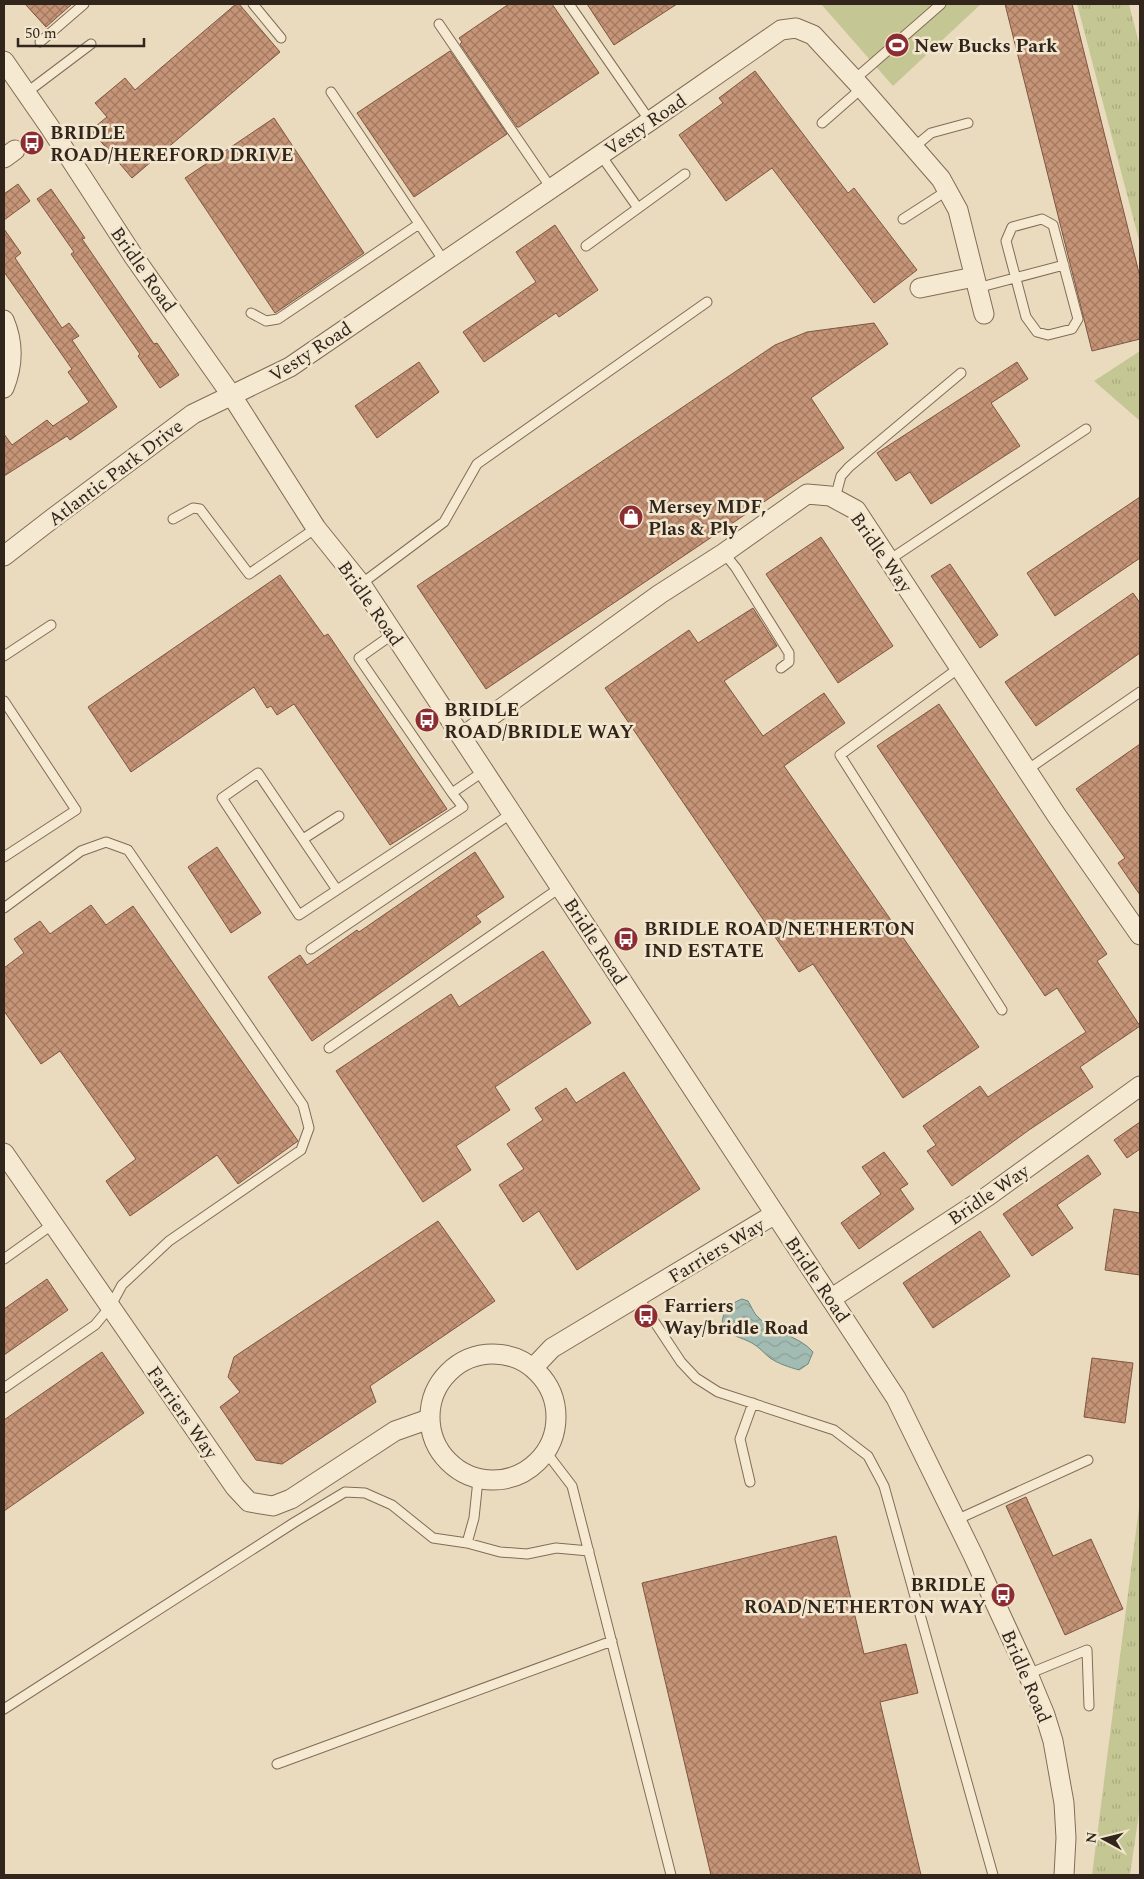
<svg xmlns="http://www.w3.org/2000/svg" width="1144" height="1879" font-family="Spectral,serif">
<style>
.grass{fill:url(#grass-tufts)}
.pitch{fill:#c4c794}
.water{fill:url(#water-waves);stroke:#6a8980}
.building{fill:url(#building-cross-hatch);stroke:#7f5640}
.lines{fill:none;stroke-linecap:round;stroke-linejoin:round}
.lane-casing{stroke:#816c58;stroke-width:11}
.street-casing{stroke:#816c58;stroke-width:21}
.lane{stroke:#f6e9d1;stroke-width:9}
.street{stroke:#f6e9d1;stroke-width:19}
.labels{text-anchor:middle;stroke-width:5;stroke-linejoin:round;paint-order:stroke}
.poi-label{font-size:19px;font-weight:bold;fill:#32261c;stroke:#f2e6ce;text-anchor:start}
.street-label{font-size:19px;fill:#32261c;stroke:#f2e6ce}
</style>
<defs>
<pattern id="grass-tufts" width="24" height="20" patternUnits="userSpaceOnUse" patternTransform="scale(1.25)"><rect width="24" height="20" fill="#c4c794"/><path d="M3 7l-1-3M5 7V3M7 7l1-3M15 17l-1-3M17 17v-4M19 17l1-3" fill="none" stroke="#a9ab7f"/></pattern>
<pattern id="water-waves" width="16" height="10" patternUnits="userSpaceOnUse" patternTransform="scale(1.25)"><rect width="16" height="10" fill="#a2bcb3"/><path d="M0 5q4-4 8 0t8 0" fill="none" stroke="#8ca199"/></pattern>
<pattern id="building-cross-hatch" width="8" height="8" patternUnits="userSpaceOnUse" patternTransform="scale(1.25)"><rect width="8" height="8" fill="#c69477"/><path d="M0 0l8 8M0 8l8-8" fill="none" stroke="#a17961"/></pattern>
</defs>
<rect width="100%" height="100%" fill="#eadbbf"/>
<path class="grass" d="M1077 4H1129L1140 47V244Z
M1140 351V421L1094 381Z
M1140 1500V1806L1130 1875H1092Z"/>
<path class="pitch" d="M821 4H981L893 86Z"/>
<path class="water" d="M742 1299 748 1301C751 1306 753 1311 756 1315 771 1333 799 1335 813 1352L808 1364 799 1370C789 1367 779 1364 770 1358 764 1353 759 1347 752 1343 741 1337 730 1336 722 1327 722 1312 727 1305 742 1299Z"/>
<path class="building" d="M25 4H72L46 27Z
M236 4H239L280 52 132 178 91 130 107 117 95 103 125 78 135 90Z
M509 4H552L599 73 519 127H517L460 44 462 42 459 38Z
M587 4H677L614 45Z
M1005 4H1072L1140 277V339L1092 351Z
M450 51 507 134 414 197 357 113Z
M755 71 848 193 854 188 917 270 874 303 772 168 726 201 679 135 723 103 719 98Z
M274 118 364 253 275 313 185 178Z
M18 184 30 201 4 220V194Z
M51 189 85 238 82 239 154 344 157 343 179 375 160 388 138 356 140 354 71 254 74 252 37 199Z
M555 225 598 290 559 317 556 313 484 362 463 332 536 282 516 252Z
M4 229 21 253 15 258 62 328 69 323 79 336 72 340 117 407 70 440 67 436 4 476V434L12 445 47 420 53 426 89 402 68 372 72 369 4 272Z
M874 323 888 344 811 398 844 448 486 689 417 586 775 345 807 332Z
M419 362 439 392 377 438 355 406Z
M1017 362 1028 379 991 403 1020 446 931 504 910 472 896 481 877 453Z
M1140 497V558L1055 616 1027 573Z
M821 537 893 646 838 683 766 574Z
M950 564 998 635 980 648 931 576Z
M280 575 324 636 328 634 447 809 390 845 294 704 277 715 271 706 267 708 254 687 131 772 88 707Z
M1133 593 1140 603V653L1036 726 1005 682Z
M753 608 777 646 724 681 763 736 824 693 845 723 784 766 979 1047 903 1098 813 964 799 972 605 688 689 630 698 643Z
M939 704 1107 954 1097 961 1140 1026 1080 1067 1093 1087 1029 1130 952 1186 927 1151 936 1145 923 1126 980 1086 988 1097 1086 1032 1057 988 1045 996 877 746Z
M1140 744V895L1118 863 1125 858 1076 789Z
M217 847 261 913 231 933 188 867Z
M475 852 504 897 476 916 481 922 312 1041 268 977 300 955 307 965 357 930 359 932Z
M91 905 106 925 133 906 298 1141 238 1184 217 1155 130 1216 106 1181 136 1159 60 1051 41 1064 4 1011V968L24 953 14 939 40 921 50 934Z
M543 951 591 1023 495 1087 510 1110 456 1146 471 1170 423 1202 336 1071 451 994 459 1007Z
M624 1072 700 1189 577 1270 539 1211 523 1222 499 1185 524 1169 507 1144 543 1120 535 1108 566 1088 576 1103Z
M1140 1122V1149L1127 1158 1114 1140Z
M884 1152 908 1184 900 1189 914 1209 859 1249 841 1223 881 1194 862 1167Z
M1088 1155 1101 1174 1057 1205 1073 1228 1032 1256 1003 1214Z
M1114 1209 1140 1213V1275L1105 1270Z
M438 1221 495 1301 370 1386 376 1402 282 1464 256 1460 220 1407 240 1392 228 1377 234 1357Z
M980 1231 1010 1276 933 1328 903 1283Z
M47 1279 68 1310 4 1355V1309Z
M102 1352 144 1413 4 1511V1420Z
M1092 1358 1133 1363 1125 1423 1084 1417Z
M1026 1497 1053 1556 1091 1539 1123 1609 1065 1635 1006 1506Z
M836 1536 864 1654 906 1644 918 1693 880 1702 921 1875H711L642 1583Z"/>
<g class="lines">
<defs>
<path id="lane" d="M253 4 281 38
M569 4 650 121
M439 24 551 188
M40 42 84 4
M855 79 941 4
M331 92 444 261
M26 93 91 44
M822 123 862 88
M913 148 931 133 968 123
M600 154 638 208
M903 219 948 190
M1042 219 1053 225 1078 319 1072 329 1048 335 1037 332 1026 317 1006 241 1012 227Z
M586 246 685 174
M977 288 1064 265
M251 313 266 321 278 319 419 224
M835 498 841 476 849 467 961 373
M173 519 193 508 200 509 249 574 316 528
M724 553 736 568 789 653V662L781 668
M889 560 1086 429
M361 584 444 522 477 464 707 302
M393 634 359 658 452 793 484 771
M4 656 51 625
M959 668 840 755 1002 1010
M4 701 76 810 4 857
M1027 770 1140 692
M303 839 339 816
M337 890 258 773 222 798 299 915 463 807 452 793
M4 908 81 851 106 842 128 850 303 1105 309 1128 301 1150 169 1241 122 1285 110 1307 95 1325 4 1388
M311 949 512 813
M329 1048 561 887
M4 1259 53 1224
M638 1297 681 1362 696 1378 718 1392 834 1430 868 1456 884 1486 993 1875
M546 1452 572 1486 671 1875
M750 1482 740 1439 753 1403
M956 1520 1088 1460
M467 1543 474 1518 478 1480
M1028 1674 1087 1650 1089 1706
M4 1709 295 1522 345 1492 365 1493 392 1505 433 1538 467 1543 500 1552 527 1554 556 1548 589 1551
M277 1764 612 1641"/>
<path id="street" d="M4 61 49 126 134 257 232 396 316 528 361 584 896 1398 973 1555 1028 1674 1045 1715 1053 1741 1064 1803 1066 1838 1064 1875
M4 158 15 150
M920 288 974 277
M4 320C14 343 13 366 4 388
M4 556 53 518 193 414 290 367 650 121 781 30 796 28 813 35 862 88 941 179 958 210 984 314
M462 737 660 594 724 553 807 494 830 496 856 510 1057 816 1140 935
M4 1153 235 1487 249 1502 273 1506 291 1499 395 1431 429 1419
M832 1298 988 1196 1140 1086
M430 1417a63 63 0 1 1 126 0a63 63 0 1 1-126 0Z
M533 1368 552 1348 775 1214"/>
</defs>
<use href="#lane" class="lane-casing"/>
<use href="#street" class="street-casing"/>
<use href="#lane" class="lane"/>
<use href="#street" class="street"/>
</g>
<defs>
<symbol id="stadium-disc" viewBox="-11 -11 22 22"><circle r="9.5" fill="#8c2d32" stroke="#f2e6ce"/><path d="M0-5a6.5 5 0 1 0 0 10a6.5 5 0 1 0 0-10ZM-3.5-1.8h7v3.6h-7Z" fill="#fff"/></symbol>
<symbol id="bus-disc" viewBox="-11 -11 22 22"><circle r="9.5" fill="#8c2d32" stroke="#f2e6ce"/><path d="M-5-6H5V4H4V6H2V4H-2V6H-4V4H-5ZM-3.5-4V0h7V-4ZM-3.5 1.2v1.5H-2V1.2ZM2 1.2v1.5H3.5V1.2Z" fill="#fff"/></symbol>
<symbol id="shop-disc" viewBox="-11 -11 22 22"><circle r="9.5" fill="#8c2d32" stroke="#f2e6ce"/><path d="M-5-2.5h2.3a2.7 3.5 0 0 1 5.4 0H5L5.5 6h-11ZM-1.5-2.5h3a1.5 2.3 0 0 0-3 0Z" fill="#fff"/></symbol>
</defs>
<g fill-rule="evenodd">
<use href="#stadium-disc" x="883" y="31" width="28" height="28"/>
<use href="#bus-disc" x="18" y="129" width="28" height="28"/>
<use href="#shop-disc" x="617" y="503" width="28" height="28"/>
<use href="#bus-disc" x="413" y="706" width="28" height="28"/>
<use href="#bus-disc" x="612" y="925" width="28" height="28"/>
<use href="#bus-disc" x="632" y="1302" width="28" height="28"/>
<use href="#bus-disc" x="989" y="1581" width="28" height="28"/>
</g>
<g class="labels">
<g class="poi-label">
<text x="914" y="52">New Bucks Park</text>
<text x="50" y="139">BRIDLE<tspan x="50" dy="22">ROAD/HEREFORD DRIVE</tspan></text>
<text x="648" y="513">Mersey MDF,<tspan x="648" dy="22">Plas &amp; Ply</tspan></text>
<text x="444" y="716">BRIDLE<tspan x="444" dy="22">ROAD/BRIDLE WAY</tspan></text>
<text x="644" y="935">BRIDLE ROAD/NETHERTON<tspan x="644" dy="22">IND ESTATE</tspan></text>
<text x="664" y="1312">Farriers<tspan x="664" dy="22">Way/bridle Road</tspan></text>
<text x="986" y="1591" text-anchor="end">BRIDLE<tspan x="986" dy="22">ROAD/NETHERTON WAY</tspan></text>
</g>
<g class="street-label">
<text transform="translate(645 124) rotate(-34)" y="7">Vesty Road</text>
<text transform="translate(144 269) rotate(55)" y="7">Bridle Road</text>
<text transform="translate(310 351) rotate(-33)" y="7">Vesty Road</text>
<text transform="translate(115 472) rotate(-37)" y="7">Atlantic Park Drive</text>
<text transform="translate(882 552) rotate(55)" y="7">Bridle Way</text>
<text transform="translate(371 603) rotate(55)" y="7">Bridle Road</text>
<text transform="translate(596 941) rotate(57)" y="7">Bridle Road</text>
<text transform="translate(988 1194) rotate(-34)" y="7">Bridle Way</text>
<text transform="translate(716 1250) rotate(-31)" y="7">Farriers Way</text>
<text transform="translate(818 1279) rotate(56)" y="7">Bridle Road</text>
<text transform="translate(183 1412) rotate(55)" y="7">Farriers Way</text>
<text transform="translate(1027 1676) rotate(67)" y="7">Bridle Road</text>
</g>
</g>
<rect width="1144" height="1879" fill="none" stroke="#32261c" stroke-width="10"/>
<g transform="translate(1104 1839) rotate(277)" stroke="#f2e6ce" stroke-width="4" paint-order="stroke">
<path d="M0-4L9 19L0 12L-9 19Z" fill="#32261c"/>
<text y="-8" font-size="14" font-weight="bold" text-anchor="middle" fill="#32261c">N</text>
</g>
<path d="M18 38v8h126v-8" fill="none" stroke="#32261c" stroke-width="2.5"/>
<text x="25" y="38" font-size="15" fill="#32261c" stroke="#f2e6ce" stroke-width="4" paint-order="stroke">50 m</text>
</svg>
